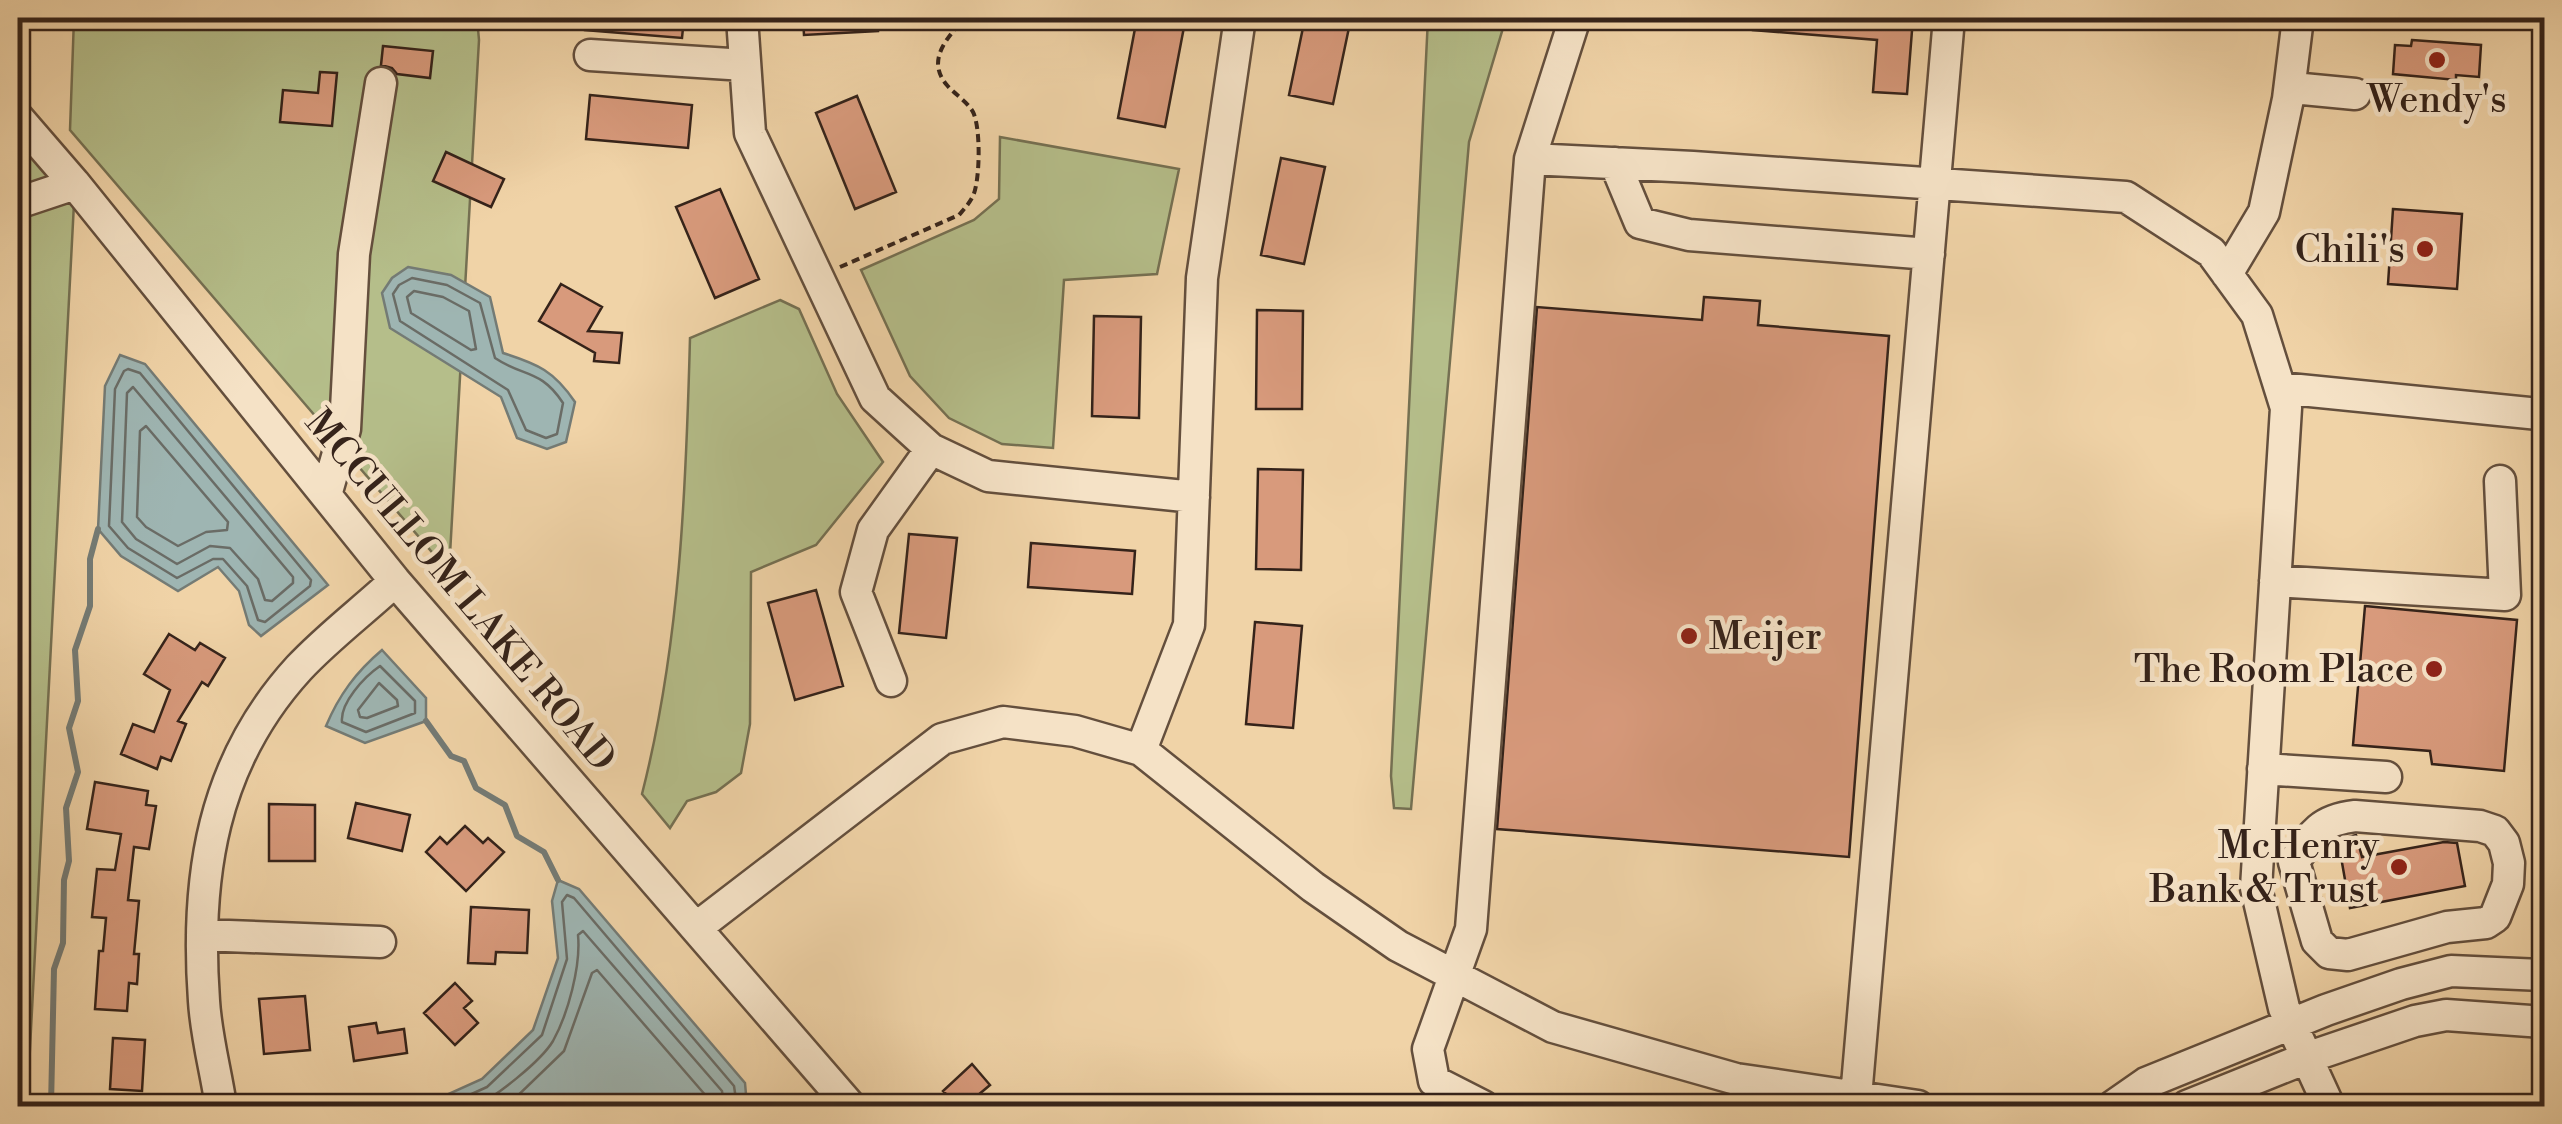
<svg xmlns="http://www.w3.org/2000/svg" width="2562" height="1124" font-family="'Libre Bodoni',serif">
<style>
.green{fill:#b5be8a;stroke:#757052;stroke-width:2.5}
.water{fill:#9eb5b2;stroke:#747b75;stroke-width:2.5}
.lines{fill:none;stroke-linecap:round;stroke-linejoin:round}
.shore{stroke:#6a6c66;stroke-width:2.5}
.stream{stroke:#747b75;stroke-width:6}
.building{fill:#d89a7c;stroke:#35231a;stroke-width:2.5}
.minor-casing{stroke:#644f3d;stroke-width:35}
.path{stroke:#35231a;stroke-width:4;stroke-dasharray:8 5;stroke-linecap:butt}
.minor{stroke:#f5e2c6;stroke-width:30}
.poi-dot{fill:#8f2418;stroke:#f5e2c6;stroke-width:4}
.labels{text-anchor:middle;stroke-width:9;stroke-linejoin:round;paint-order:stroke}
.poi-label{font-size:38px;fill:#35231a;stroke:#f5e2c6;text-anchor:end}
.street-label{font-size:38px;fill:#35231a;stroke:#f5e2c6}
</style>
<rect width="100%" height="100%" fill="#f0d3a7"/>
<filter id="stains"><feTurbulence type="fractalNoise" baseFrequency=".002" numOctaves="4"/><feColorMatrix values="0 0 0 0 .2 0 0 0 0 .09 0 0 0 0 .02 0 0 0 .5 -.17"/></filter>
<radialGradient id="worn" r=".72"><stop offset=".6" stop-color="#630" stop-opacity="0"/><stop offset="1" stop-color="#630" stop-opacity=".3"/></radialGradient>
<path class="green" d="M74 18H477L479 40 449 572 70 130Z
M1428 18H1506L1469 142 1411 809 1394 808 1391 776Z
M18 118 75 184 27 1106H18Z
M1000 137 1179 169 1157 274 1064 280 1053 448 1002 444 949 418 910 376 861 270 974 220 999 199Z
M780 300 799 309 837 394 883 462 816 545 751 572 750 724 741 773 716 792 687 801 670 828 642 794C680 645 686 491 690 338Z"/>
<path class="water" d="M408 267 451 275 490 297 503 353C538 364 554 371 575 402L566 442 547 449 517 438 501 397 390 328 382 293 392 278Z
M120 355 145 364 328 585 261 636 249 625 239 591 218 567 178 591 121 556 98 529 105 386Z
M382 650 426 698V721L365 743 326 726C339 695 356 672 382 650Z
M558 880 579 889 745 1083 747 1106H389L431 1102 482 1079 533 1030 558 958 552 901Z"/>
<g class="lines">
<path class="shore" d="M412 278 447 285 480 303 495 358C523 377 541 369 563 403L557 434 546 438 526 430 508 390 400 321 393 294 399 285Z
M414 291 443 297 469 311 476 349 471 350 411 313 407 297Z
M128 369 140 373 311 580 310 586 265 622 258 620 247 586 223 559H213L177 578 128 548 109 526 115 389 124 371Z
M133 387 293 577V583L272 601 265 600 258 579 230 548 210 546 177 564 136 539 122 522 127 393Z
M146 426 228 522 227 530 206 532 178 546 146 527 137 517 140 431Z
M380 666 415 701V713L366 732 342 722C340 703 364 677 380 666Z
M379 683 397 700 398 706 367 718 360 717 358 710Z
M445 1106 487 1087 542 1035 567 959 562 902 567 895 574 898 734 1086 737 1106
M475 1106C496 1097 541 1061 553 1041 568 1014 581 966 578 935L583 931 722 1091 724 1106
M507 1106 564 1051 592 973 597 970 707 1097 709 1106"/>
<path class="stream" d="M426 721 451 756 464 761 476 788 505 805 517 836 544 852 558 880
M51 1106 54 969 63 943 64 880 69 861 66 808 78 772 69 728 78 701 75 650 90 606V559L98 529"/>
</g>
<path class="building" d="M585 18H684L682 38 585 30Z
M803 18H878V31L804 35Z
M1137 18 1184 27 1165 127 1118 118Z
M1305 18H1351L1333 104 1289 95Z
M1754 18H1913L1907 94 1873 92 1877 40 1753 30Z
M2412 40 2481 45 2479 77 2456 75V80L2393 74 2395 45 2411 46Z
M383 46 433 51 430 78 397 74 392 68 381 65Z
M320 72 337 73 332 126 280 122 283 90 318 93Z
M590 95 692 105 688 148 586 139Z
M857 96 896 192 855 209 816 113Z
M446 152 504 179 491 207 433 181Z
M1281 158 1325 167 1304 264 1261 255Z
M720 189 759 279 715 298 676 207Z
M2393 209 2462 214 2457 289 2388 284Z
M561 284 602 307 588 331 622 333 619 363 594 361 595 353 539 321Z
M1704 297 1760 301 1758 325 1889 336 1849 857 1497 829 1537 307 1702 320Z
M1257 310 1303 311 1302 409H1256Z
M1094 316 1141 317 1139 418 1092 416Z
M1258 469 1303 470 1301 570 1256 569Z
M909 534 957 538 946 638 899 633Z
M1031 543 1135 551 1132 594 1028 587Z
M816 590 843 686 795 700 768 603Z
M2365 606 2517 620 2504 771 2432 764 2430 751 2353 745Z
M1255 622 1302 626 1293 728 1246 724Z
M169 634 195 650 200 643 225 658 208 686 202 682 178 721 186 724 171 761 161 757 157 769 121 754 133 724 154 732 170 690 144 674Z
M95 782 148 791 146 805 156 806 149 849 134 847 128 900 139 901 134 954H139L137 984 129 983 127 1011 95 1009 99 951H103L106 918 92 917 97 869 115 870 121 834 87 829Z
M356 803 410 815 402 851 348 838Z
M269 804 315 805V861H269Z
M465 826 483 843 488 838 504 852 466 891 426 852 440 837 447 844Z
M2356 835 2362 857 2444 842 2457 843 2465 886 2350 908 2338 840Z
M471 907 529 910 527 953 496 952 495 964 468 963Z
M455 983 472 1001 464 1008 478 1023 455 1045 424 1013Z
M305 996 310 1050 264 1054 259 999Z
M376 1023 378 1033 404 1029 407 1053 354 1061 349 1027Z
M113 1038 145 1040 142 1091 110 1089Z
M972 1064 990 1085 965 1106H958L943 1091Z"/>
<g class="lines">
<defs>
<path id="minor" d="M742 18 750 133 875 398 931 449 988 476 1194 497
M590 55 745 65
M2290 85 2303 89 2355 94
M18 118 75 184 395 581 850 1106
M1530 159 1693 167 2126 197 2211 252 2257 315 2286 408 2256 888 2284 1008 2329 1106
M1615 163 1640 223 1689 235 1929 254
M18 203 75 184
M2227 274 2264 212 2288 99 2298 18
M2280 388 2539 414 2544 418
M326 495 345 429 354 254 381 83
M2275 581 2505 595 2500 481
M891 681 856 592 873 530 931 449
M1141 750 1189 625 1202 278 1240 18
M2263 769 2386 777
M2355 816 2480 826 2495 831 2504 843 2509 863 2508 884 2495 917 2486 923 2447 927 2348 955 2329 953 2317 941 2294 862C2312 834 2320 820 2355 816Z
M696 928 942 739 1003 722 1075 731 1141 750 1313 887 1398 946 1553 1027 1736 1079 1918 1106
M202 935 380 942
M1856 1097 1949 18
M221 1106C216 1072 206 1036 204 1001 195 877 212 763 299 668 328 637 364 610 395 581
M1483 1106 1434 1081 1428 1049 1471 929 1530 159 1575 18
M2113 1106 2146 1083 2326 1010 2401 984 2451 971 2544 975
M2187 1106 2309 1057 2415 1021 2446 1015 2544 1022"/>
</defs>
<use href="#minor" class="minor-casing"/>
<path class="path" d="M840 267 959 215C964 209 969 204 973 196 980 181 981 128 973 112 967 101 954 94 946 84 926 59 948 37 965 18"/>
<use href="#minor" class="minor"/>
</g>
<g class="poi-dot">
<circle cx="2437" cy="60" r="10"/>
<circle cx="2425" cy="249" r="10"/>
<circle cx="1689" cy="636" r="10"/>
<circle cx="2434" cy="669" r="10"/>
<circle cx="2399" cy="867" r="10"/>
</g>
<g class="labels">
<g class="poi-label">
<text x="2437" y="112" text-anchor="middle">Wendy's</text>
<text x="2405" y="262">Chili's</text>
<text x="1709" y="649" text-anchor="start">Meijer</text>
<text x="2414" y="682">The Room Place</text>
<text x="2379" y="858">McHenry<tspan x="2379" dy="44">Bank &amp; Trust</tspan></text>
</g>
<g class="street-label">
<text transform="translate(461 590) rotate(50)" y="13">MCCULLOM LAKE ROAD</text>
</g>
</g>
<rect width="2562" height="1124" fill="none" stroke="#f0d3a7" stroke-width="60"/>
<rect x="20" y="20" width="2522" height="1084" fill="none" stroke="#35231a" stroke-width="5"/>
<rect x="30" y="30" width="2502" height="1064" fill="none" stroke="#35231a" stroke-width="2.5"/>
<rect width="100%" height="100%" filter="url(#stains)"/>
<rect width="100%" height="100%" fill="url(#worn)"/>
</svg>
